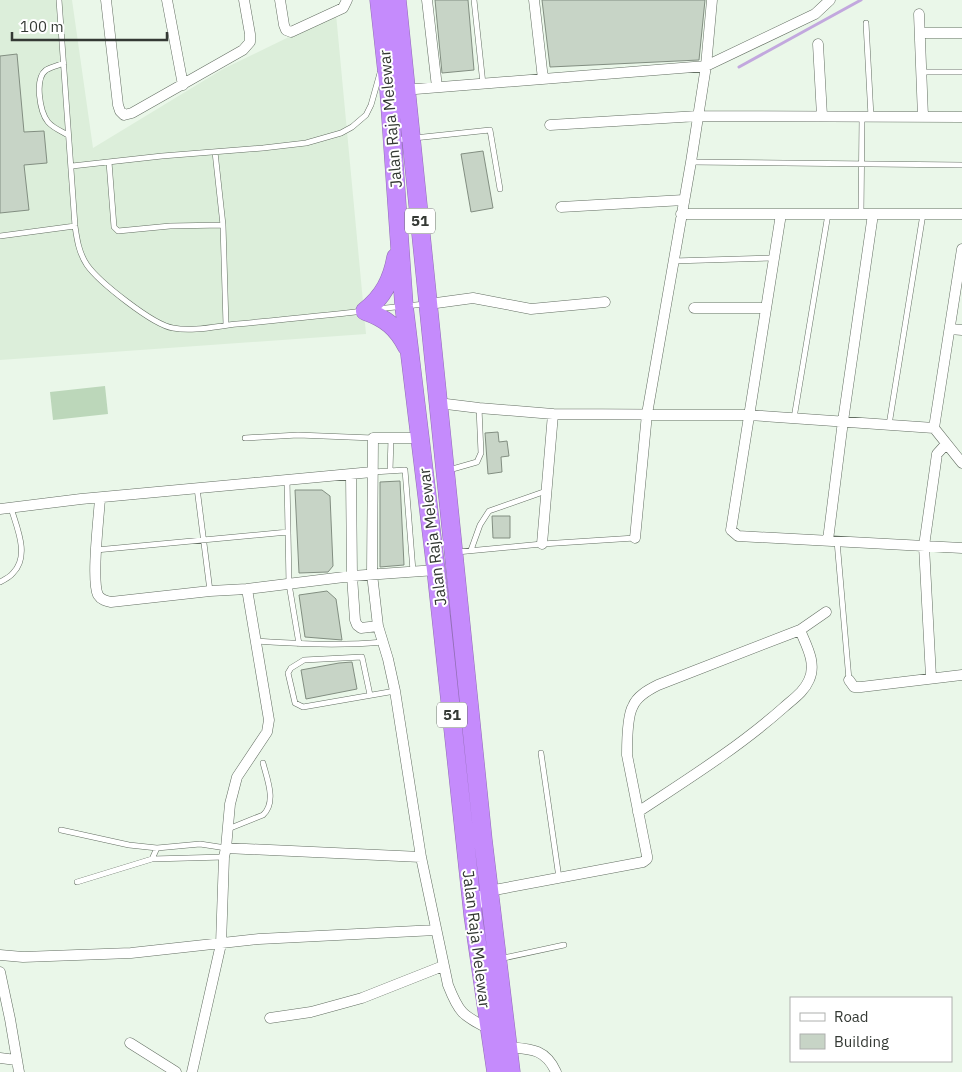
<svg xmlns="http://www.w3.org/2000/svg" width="962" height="1072" font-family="'IBM Plex Sans',sans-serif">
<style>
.built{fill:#dceeda}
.grass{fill:#bcd7ba}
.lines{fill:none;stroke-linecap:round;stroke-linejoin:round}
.stream{stroke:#c2a8de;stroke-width:3}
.building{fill:#c7d4c6;stroke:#828e81}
.lane-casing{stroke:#636e62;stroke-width:6}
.street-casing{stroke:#636e62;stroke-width:11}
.highway-casing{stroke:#926eb6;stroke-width:19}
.lane{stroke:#fff;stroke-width:5}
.street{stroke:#fff;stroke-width:10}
.highway{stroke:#c58bfc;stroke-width:18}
.labels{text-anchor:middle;stroke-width:4;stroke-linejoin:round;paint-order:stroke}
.shield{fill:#fff;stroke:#717471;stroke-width:1}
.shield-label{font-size:15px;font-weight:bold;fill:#343934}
.street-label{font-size:16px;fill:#343934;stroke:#fff}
</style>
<rect width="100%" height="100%" fill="#eaf7e9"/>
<path class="built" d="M0 0H72L93 148 223 69 336 14 366 334 0 360Z"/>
<path class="grass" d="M105 386 108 414 53 420 50 392Z"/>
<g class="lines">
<path class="stream" d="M739 67 861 0"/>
</g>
<path class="building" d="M435 0H468L474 70 442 73Z
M542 0H705L699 60 550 67Z
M17 54 24 132 44 131 47 163 24 165 29 210 0 213V56Z
M483 151 493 208 471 212 461 154Z
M498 432 499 442 507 441 509 456 501 457 502 472 488 474 485 433Z
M400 481 404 565 380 567V482Z
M295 490H322L330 496 333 566 328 572 299 573Z
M492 516H510V538H493Z
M327 591 336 599 342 640 305 637 299 595Z
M352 662 357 689 306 699 301 670 339 663Z"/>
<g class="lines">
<defs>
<path id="lane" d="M59 0 75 226C77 240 79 253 87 265 99 282 153 325 173 328 193 332 217 326 237 324 279 320 321 316 363 311
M474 0 483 84
M866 23 871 117
M64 63C59 65 51 67 46 70 34 79 40 112 48 122 53 128 61 131 68 135
M921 72H962
M395 140 490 130 500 189
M215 152 223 225 226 325
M109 162 114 227 118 231 170 226 223 225
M691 162 962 165
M72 166 162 156 263 148 306 143 341 133 352 127 366 115 371 105 380 73
M861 214 862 117
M0 236 75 226
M673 261 774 258
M376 309 425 304
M794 418 828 214
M889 425 923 214
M245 438 298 435 373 438
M449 470 477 462 481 453 479 408
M390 471 391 438
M373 472 405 470 413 571
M287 479 289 584 299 644
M197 488 210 591
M837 541 849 680
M96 550 288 532
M471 550 480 525 489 511 546 491
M457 552 542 544 635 538
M0 582C4 580 10 577 13 573 30 556 17 528 11 508
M256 641C299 644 340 646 383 642
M370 695 362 657 304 660 291 668 288 673 295 703 303 707 395 691
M541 753 559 878
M228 829 263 815C277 802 267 779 263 763
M61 830 129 845 157 848
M152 859 157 848 200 844 226 848
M77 882 152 859 224 857
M499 959 564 945"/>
<path id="street" d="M106 0 118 105 120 111 124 115 132 113 243 50 250 42V34L244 0
M167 0 183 85
M280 0 284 25 286 30 291 32 343 8 347 0
M427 0 437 87
M534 0 543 79
M919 14 923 117
M920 33H962
M818 44 822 116
M403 90 706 66 815 14 830 0
M550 125 698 116 962 117
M561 207 684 200
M681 214H962
M781 214 731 530 738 536 962 548
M962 249 934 428 962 463
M429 304 473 298 531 309 605 302
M694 308H766
M950 329 962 330
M438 403 479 408 553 414 749 415 934 428
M420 438H373L372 574 378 626 388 659 395 691 421 857 448 985C459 1013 462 1015 489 1029L491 1028
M351 474 352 576 355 620 357 625 361 628 378 626
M100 498C99 517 91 580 98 595 101 600 106 601 111 602L210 591 247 589 352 576 436 570
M0 509 81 499 372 472
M635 538 647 414 691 162 706 66 712 0
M828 540 843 421 873 214
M542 544 553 414
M247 589 269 720 267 732 237 777 230 804 226 848 421 857
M931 677 924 546 937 454 946 444
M849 680 854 687H861L962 675
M638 812C688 779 739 747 783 708 793 699 804 692 809 680 817 663 806 645 800 630
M475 910 481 896 489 891 643 862 647 859V856L627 755C627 743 627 716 633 706 637 696 648 690 658 685L800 630 826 612
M0 955 23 957 131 953 259 939 436 930
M0 972 10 1019 19 1072
M270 1018 311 1012 362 998 443 966
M130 1043 176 1072
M507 1047C530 1049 545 1048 556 1072
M0 1058 16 1060
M192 1072 221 944 224 857 226 848"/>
<path id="highway" d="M379 0 389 91 404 306 436 570 473 915 496 1072
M397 0 483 840 511 1072
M365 311C383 297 392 280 396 257
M365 311C385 318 397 327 407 347"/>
</defs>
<use href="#lane" class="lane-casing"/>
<use href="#street" class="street-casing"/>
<use href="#highway" class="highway-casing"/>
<use href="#lane" class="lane"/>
<use href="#street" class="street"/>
<use href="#highway" class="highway"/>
</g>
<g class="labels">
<g class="shield">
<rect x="405" y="208.5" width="30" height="25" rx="4"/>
<rect x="437" y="702.5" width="30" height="25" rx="4"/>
</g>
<g class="shield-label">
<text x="420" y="226">51</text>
<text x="452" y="720">51</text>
</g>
<g class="street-label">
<text transform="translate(390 119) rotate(-95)" y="6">Jalan Raja Melewar</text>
<text transform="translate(432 537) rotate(-97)" y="6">Jalan Raja Melewar</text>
<text transform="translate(477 939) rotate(83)" y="6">Jalan Raja Melewar</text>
</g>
</g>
<rect x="790" y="997" width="162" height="65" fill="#ffffff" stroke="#aeb0ae"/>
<rect x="800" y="1013" width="25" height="8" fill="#ffffff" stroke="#aeb0ae"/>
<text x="834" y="1022" font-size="15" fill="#343934">Road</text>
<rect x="800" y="1034" width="25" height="15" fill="#c7d4c6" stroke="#aeb0ae"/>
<text x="834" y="1047" font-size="15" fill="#343934">Building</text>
<path d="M12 32v8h155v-8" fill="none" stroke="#343934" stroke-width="2.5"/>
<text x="20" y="32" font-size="15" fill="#343934" stroke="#ffffff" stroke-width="4" paint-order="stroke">100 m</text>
</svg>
